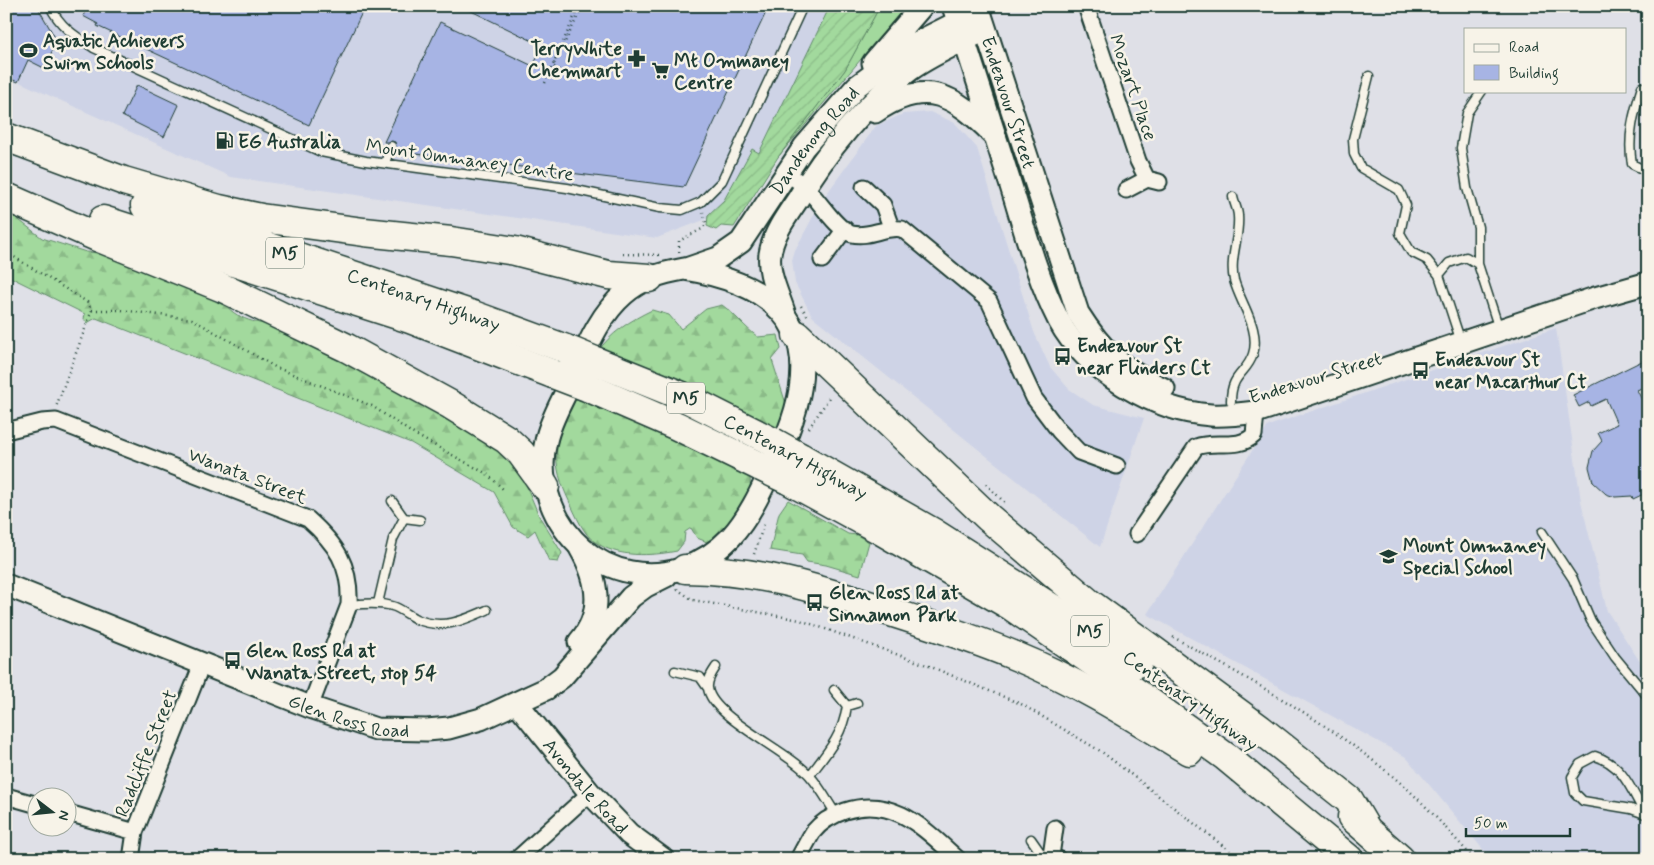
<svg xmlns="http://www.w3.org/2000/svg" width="1654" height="865" font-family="Mynerve,sans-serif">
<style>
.built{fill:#ced3e6}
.green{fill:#a2d99d;stroke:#608b68}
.forest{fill:url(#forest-firs);stroke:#608b68}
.garden{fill:url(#garden-furrows);stroke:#608b68}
.building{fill:#a7b4e4;stroke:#1f3d34}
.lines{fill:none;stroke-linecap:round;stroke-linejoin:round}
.lane-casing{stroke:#1f3d34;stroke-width:11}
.street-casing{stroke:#1f3d34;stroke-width:19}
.secondary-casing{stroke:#1f3d34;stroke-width:25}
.highway-casing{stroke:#1f3d34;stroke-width:31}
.path{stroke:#1f3d34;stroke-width:2.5;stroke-dasharray:1 4;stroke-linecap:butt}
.lane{stroke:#f7f3e8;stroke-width:8}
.street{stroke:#f7f3e8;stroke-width:15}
.secondary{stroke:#f7f3e8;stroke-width:21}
.highway{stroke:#f7f3e8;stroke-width:28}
.highway-bridge-casing{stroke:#1f3d34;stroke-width:31;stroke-linecap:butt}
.highway-bridge{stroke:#f7f3e8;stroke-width:28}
.labels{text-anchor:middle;stroke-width:5;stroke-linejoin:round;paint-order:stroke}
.shield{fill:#f7f3e8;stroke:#60746a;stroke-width:1}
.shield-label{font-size:18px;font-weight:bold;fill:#1f3d34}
.poi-label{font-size:19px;font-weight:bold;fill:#1f3d34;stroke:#f7f3e8;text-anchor:start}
.street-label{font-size:19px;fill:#1f3d34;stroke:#f7f3e8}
</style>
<defs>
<pattern id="forest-firs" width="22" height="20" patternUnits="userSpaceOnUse" patternTransform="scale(1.25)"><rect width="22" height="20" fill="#a2d99d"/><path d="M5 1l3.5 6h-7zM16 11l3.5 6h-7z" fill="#8bbb88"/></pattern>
<pattern id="garden-furrows" width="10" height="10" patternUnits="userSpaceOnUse" patternTransform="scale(1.25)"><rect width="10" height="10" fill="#a2d99d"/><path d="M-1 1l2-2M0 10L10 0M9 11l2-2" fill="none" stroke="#8bbb88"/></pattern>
</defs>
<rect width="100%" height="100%" fill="#dfe0e7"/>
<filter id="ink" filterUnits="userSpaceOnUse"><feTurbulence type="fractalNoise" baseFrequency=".02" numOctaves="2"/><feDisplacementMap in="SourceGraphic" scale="10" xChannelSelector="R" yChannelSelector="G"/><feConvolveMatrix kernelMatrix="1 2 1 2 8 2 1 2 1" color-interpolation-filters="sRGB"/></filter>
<g filter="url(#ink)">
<path class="built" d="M6 6H901L730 210 657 238 231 177 6 76Z
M930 112 955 123 977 148 1034 332 1050 367 1069 389 1093 405 1144 418 1100 547 812 316 795 283 792 260 795 250 822 200 876 126 903 114Z
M1556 328 1581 501 1607 611 1648 674V859H1491L1406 757 1147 614 1268 426Z"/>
<path class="green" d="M880 6H906L778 157 845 70Z"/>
<path class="forest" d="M6 210 42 238 86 252 115 254 222 300C236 322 259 322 281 328 291 331 300 336 310 340L504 449 524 480 539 516 562 553 558 562 549 561 535 530 528 536 513 527 494 492 411 443 96 318 87 323 84 319 85 314 6 275Z
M722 305C736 315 744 327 758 337L778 335 781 349 772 360 787 407 781 435 597 353C610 333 631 320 652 310L669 315 681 329 706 309Z
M575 396 750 473C750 480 751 488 749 494 745 508 720 535 707 542L697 538 691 528 685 532 684 542 677 551C651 556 618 558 595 542 583 534 576 515 570 503 561 484 555 468 557 447 558 431 569 412 575 396Z
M788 500 848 534 857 535 869 542 860 575 826 565 807 562 802 555 770 550 779 513Z"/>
<path class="garden" d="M830 6H880L845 70 778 157 734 227 721 226 716 230 707 226 708 215 724 200 752 149 759 153Z"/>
<path class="building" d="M6 6H37L57 41 44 68 28 60 18 82 6 77Z
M88 6H365L309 125 97 26 98 24 83 16Z
M461 6H769L684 187 399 152 396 150 395 142H384L440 22 533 66 543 46Z
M137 85 179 105 164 137 122 116Z
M1648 358V385L1637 390 1648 412V492L1633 499 1632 496 1615 497 1606 494 1593 482 1589 467 1593 451 1602 441 1598 433 1617 424 1606 399 1591 406 1589 402 1579 407 1573 395Z"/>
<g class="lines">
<defs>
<path id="lane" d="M50 6C60 27 75 36 94 48L321 152 366 161 567 188 660 208 682 210 701 202 722 181 803 6
M1369 76 1353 139 1354 154 1361 168 1399 190 1406 205 1400 233 1411 252 1427 260 1439 275 1461 342
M1642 87C1634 112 1627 137 1632 164L1648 172
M1482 91 1467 113 1461 148 1467 188 1478 227V264L1499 329
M385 163 391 146
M1439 275 1449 263 1466 257 1478 264
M1231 401C1231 373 1247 374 1253 354 1261 329 1240 303 1234 280 1229 258 1240 237 1238 216 1238 210 1234 203 1233 197
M404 518 420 520
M1542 532 1573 579 1591 621 1615 657 1648 697
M378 603 393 539 404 518 392 501
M349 605C363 604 378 602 392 606 400 608 408 615 416 619 442 630 462 621 487 610
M716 667C712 673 707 680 708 688 711 717 789 751 810 776 820 787 828 802 836 814
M675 671 700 677 707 687
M847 706 857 703
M810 775C827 753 843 735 847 706L834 690
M1645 814C1631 790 1624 765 1595 756L1580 764 1572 777 1575 793 1583 801 1631 809 1648 815
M1031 839 1045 859"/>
<path id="street" d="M1086 6 1138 161 1147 179
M786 173C792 178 800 181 805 187 818 198 836 230 852 234 869 238 884 226 902 229L989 301 1034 398 1059 431 1079 452 1117 466
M864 187 883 205 891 227
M1126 190 1147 179 1159 182
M822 260 845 229
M6 431 42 422 56 421 308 519C336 544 351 565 349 605L310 707
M1137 534 1196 447C1216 439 1237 451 1254 435L1256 412
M6 796 38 805
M68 813 135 832
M1055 828 1051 856 1058 859
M131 859 135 832 202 664
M517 859 590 793
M798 859C803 850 808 840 813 832 821 822 833 815 845 811 894 795 924 829 958 859"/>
<g id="secondary">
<path d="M953 6C973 66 992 126 1011 186 1025 231 1037 278 1059 321 1086 371 1154 411 1211 415 1226 416 1241 414 1256 412L1595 298 1648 283"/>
<path id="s1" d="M978 6 1078 313C1102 351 1122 370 1164 389"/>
<path d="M873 63 922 6"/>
<path d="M875 112C926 77 954 95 993 134"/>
<path id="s2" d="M689 268 718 258 741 242 804 147 857 86 916 43 970 16"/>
<path d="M684 269C802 288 828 352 777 457 764 484 752 514 731 537 673 598 580 581 550 501 543 482 541 460 546 441 550 422 560 405 568 388 584 356 596 318 624 294 641 279 661 273 684 269Z"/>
<path d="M785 315C779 295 765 270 771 249 775 231 788 214 798 199 825 153 867 101 910 70 931 55 954 45 977 34"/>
<path id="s3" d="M6 585 310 707 376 729 427 730 449 728 481 719 546 689 562 677 631 597 646 586 666 576"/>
<path d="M579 642C605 613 598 579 580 548"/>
<path id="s4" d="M517 703 590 793 629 834 663 859"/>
</g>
<g id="highway">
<path d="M6 137 124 181 219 209 261 218 364 232 451 241 515 251 608 275 649 278"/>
<path d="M6 197 97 237 223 288 347 348 451 405 506 439 521 453 545 486"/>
<path id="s5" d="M145 206 473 315 566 349"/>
<path d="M103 220 410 319 553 374"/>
<path d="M797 335 989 518 1089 603 1260 729 1349 800 1365 827"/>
<path d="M595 361 682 396 773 442"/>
<path d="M587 387 677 426 761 467"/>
<path d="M800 457 934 533 1138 663"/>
<path d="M788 480 880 530 1011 606 1116 678 1226 757 1349 859"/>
<path d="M685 569C758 570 812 587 881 609 925 623 970 637 1013 655 1075 680 1132 716 1189 751"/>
<path d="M1352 817 1400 859"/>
</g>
</defs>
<use href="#lane" class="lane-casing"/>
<use href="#street" class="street-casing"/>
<use href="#secondary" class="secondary-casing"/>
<use href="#highway" class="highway-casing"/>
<path class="path" d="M559 70 553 66 583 6
M545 83 579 6
M6 252 87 302 92 310 56 407
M679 252V241L702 229 706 223 703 212
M623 254 663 255
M801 306 809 318
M92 310H121L192 319 275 367 372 406 412 433 487 474 503 489
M809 428 831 395
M986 484 1007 505
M754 554 764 524
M677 589 693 600 800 620 924 664 1021 704 1102 752 1240 859
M1173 637C1250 680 1329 722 1397 780 1425 803 1449 832 1474 859"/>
<use href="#lane" class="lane"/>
<use href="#street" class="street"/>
<use href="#secondary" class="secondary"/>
<use href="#highway" class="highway"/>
<defs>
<path id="highway-bridge" d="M566 349 595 361
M553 374 587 387
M773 442 800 457
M761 467 788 480"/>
</defs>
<use href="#highway-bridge" class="highway-bridge-casing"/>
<use href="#highway-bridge" class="highway-bridge"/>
</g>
</g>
<defs>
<symbol id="stadium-bare" viewBox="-9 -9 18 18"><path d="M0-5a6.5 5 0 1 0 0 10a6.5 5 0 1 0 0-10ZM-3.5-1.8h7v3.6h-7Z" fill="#1f3d34" stroke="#f7f3e8" stroke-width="2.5" paint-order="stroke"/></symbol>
<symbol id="pharmacy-bare" viewBox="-9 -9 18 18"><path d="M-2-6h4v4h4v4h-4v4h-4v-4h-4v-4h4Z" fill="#1f3d34" stroke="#f7f3e8" stroke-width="2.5" paint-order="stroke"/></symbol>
<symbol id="supermarket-bare" viewBox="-9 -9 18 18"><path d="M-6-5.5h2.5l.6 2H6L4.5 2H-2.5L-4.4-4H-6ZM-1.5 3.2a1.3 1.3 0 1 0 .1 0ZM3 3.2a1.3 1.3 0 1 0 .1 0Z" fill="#1f3d34" stroke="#f7f3e8" stroke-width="2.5" paint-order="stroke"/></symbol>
<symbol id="fuel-bare" viewBox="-9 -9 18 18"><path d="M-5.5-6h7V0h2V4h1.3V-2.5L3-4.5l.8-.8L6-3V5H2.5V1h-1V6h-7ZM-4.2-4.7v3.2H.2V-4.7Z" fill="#1f3d34" stroke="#f7f3e8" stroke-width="2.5" paint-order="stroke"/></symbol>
<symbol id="bus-bare" viewBox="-9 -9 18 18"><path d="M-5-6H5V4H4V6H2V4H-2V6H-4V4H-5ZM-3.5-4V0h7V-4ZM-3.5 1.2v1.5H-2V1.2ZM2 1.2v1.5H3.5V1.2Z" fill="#1f3d34" stroke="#f7f3e8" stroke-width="2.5" paint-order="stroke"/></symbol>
<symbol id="school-bare" viewBox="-9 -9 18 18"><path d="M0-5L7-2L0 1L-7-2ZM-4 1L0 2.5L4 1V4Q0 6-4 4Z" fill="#1f3d34" stroke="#f7f3e8" stroke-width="2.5" paint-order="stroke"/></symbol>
</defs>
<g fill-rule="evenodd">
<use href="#stadium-bare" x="16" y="38" width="25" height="25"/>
<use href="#pharmacy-bare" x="624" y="46" width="25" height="25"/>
<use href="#supermarket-bare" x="648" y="58" width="25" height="25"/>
<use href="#fuel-bare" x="212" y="128" width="25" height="25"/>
<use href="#bus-bare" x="1050" y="344" width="25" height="25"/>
<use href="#bus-bare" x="1408" y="358" width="25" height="25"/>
<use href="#school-bare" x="1376" y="544" width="25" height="25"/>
<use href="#bus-bare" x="802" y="590" width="25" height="25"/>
<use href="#bus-bare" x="220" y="648" width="25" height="25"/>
</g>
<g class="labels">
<g class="shield">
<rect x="266" y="237.5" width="38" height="31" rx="4"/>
<rect x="667" y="382.5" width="38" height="31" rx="4"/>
<rect x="1071" y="615.5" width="38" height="31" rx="4"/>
</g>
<g class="shield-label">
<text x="285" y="259">M5</text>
<text x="686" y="404">M5</text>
<text x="1090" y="637">M5</text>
</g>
<g class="poi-label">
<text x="43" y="47">Aquatic Achievers<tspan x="43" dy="22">Swim Schools</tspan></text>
<text x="622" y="55" text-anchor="end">TerryWhite<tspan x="622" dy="22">Chemmart</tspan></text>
<text x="674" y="67">Mt Ommaney<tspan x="674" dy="22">Centre</tspan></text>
<text x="238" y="148">EG Australia</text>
<text x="1077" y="352">Endeavour St<tspan x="1077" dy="22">near Flinders Ct</tspan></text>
<text x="1435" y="366">Endeavour St<tspan x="1435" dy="22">near Macarthur Ct</tspan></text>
<text x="1403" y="552">Mount Ommaney<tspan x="1403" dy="22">Special School</tspan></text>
<text x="829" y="599">Glen Ross Rd at<tspan x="829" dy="22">Sinnamon Park</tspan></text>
<text x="246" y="657">Glen Ross Rd at<tspan x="246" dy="22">Wanata Street, stop 54</tspan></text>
</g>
<g class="street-label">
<text transform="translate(1134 87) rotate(71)" y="7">Mozart Place</text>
<text dy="7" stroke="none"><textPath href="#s1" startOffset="101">Endeavour Street</textPath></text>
<text dy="7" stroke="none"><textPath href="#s2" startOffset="184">Dandenong Road</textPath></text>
<text transform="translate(470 159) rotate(8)" y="7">Mount Ommaney Centre</text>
<text dy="7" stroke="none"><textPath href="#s5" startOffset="294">Centenary Highway</textPath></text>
<text transform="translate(1315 377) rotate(-17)" y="7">Endeavour Street</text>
<text transform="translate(796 456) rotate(28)" y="7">Centenary Highway</text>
<text transform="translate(248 475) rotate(21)" y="7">Wanata Street</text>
<text transform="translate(1191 700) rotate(35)" y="7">Centenary Highway</text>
<text dy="7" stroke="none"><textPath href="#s3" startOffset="368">Glen Ross Road</textPath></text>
<text transform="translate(145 753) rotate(-68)" y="7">Radcliffe Street</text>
<text dy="7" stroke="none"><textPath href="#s4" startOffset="108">Avondale Road</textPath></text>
</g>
</g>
<rect width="1654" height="865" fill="none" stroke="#f7f3e8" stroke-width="25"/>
<rect x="12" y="12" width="1629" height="840" fill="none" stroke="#1f3d34" stroke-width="2" filter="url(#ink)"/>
<rect x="1464" y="28" width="162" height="65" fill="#f7f3e8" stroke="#a1aaa0"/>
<rect x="1474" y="44" width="25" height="8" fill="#f7f3e8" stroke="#a1aaa0"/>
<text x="1509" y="52" font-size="15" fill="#1f3d34">Road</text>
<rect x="1474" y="65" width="25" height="15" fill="#a7b4e4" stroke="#a1aaa0"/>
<text x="1509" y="78" font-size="15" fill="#1f3d34">Building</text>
<g transform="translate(52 812) rotate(106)"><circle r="24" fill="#f7f3e8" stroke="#a1aaa0"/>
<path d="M0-4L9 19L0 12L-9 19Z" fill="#1f3d34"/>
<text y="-8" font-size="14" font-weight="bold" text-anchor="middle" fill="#1f3d34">N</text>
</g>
<path d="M1466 828v8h104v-8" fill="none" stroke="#1f3d34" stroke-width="2.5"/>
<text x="1474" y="828" font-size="15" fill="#1f3d34" stroke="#f7f3e8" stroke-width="4" paint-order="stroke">50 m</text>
</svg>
